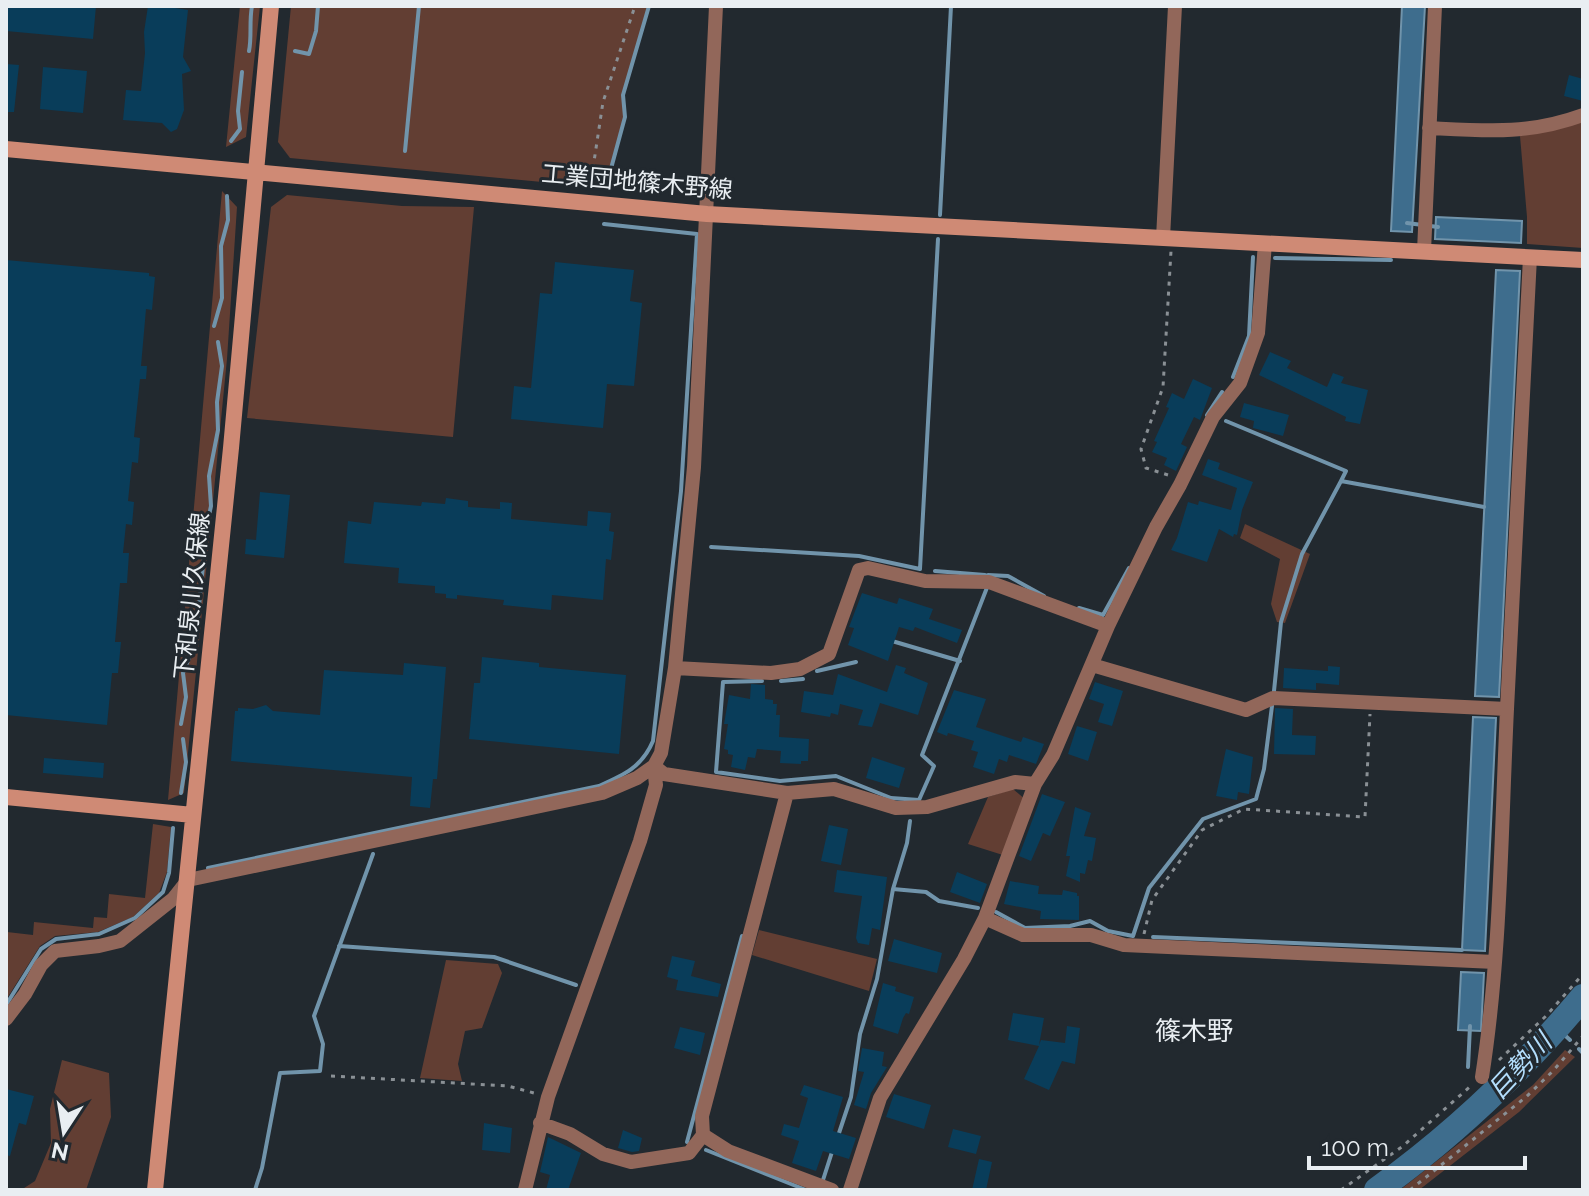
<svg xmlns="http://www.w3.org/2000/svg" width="1589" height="1196" font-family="Raleway,'Noto Sans JP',sans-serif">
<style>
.green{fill:#623e33}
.water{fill:#3e6d8d;stroke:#7194ab;stroke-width:2}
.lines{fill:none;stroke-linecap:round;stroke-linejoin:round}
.stream{stroke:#7194ab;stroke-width:4}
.river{stroke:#3e6d8d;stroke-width:26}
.building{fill:#093d5a}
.path{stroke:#8a9095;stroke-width:3;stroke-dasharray:4 6;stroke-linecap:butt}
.street{stroke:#92675a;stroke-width:14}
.secondary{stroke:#cf8a75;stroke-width:16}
.labels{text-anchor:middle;stroke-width:6;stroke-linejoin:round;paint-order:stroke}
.street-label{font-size:24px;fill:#e9eef2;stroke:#22292f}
.neighbourhood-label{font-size:26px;fill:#e9eef2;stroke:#22292f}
.water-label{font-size:26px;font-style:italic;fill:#b3defd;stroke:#22292f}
</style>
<rect width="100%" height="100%" fill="#22292f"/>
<path class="green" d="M240 6H260L246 137 226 147Z
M291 6H648L622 95 624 116 605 188 290 158 278 142Z
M1583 122V248L1527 244V217L1520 136Z
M222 191 237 207 227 359 184 793 168 800Z
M287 195 402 206 474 207 453 437 247 418 271 207Z
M1245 524 1310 554 1285 623 1277 622 1271 604 1280 559 1240 538Z
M1013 789 1026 800 1006 856 968 844 988 797Z
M153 824 171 827 167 872 159 893 133 917 98 932 55 936 40 946 6 1000 7 932 33 935 34 922 93 928 94 917 107 918 109 894 145 898Z
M759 930 877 959 869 991 752 955Z
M446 960 498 964 502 973 482 1028 465 1031 458 1064 462 1081 420 1078Z
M1565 1050 1575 1057 1519 1112 1419 1190H1400L1533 1085Z
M62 1060 109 1073 111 1117 86 1190H21L35 1181 51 1143 50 1109Z"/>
<path class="water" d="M1402 6H1425L1412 232 1391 231Z
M1436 217 1522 221 1521 243 1435 239Z
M1496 270 1520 271 1499 697 1475 696Z
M1473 717 1496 718 1485 951 1462 950Z
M1461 972 1484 973 1481 1031 1458 1030Z"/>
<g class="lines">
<path class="stream" d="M249 51C252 36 249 22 252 6
M295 51 309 54 316 31 318 6
M231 141 240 129 238 111 242 72
M405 151 419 6
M606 187 625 117 623 95 649 6
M940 215 951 6
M1407 223 1438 227
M1275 258 1391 260
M214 326 222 298 221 246 228 220 227 196
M1233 377 1249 336 1253 257
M1207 415 1222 392
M1226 421 1346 471 1341 481
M711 547 859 556 920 569 938 239
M935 571 985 575
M988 575 1008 576 1044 596
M1079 608 1103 615 1129 568
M196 636 207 525 211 506 209 476 218 430 217 402 222 366 218 342
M892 641 960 661
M817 671 856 662
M762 681 723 682 716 772 780 781 836 776 891 798 919 800 934 766 922 755 988 585
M781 681 803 679
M1274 691 1281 622 1302 554 1341 481 1484 507
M181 724 186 697 183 673 191 653
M181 793 186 762 183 739
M208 868 599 786C624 775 642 767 653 741L681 491 697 234 604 224
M893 889 926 892 939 901 978 908
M996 912 1025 928 1070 926 1090 921 1108 931 1133 936 1149 888 1203 819 1256 799 1264 769 1272 706
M1153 937 1462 950
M339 946 494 957 576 985
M6 1005 41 949 56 939 99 934 135 918 163 892 169 873 173 828
M1557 1028 1570 1040
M1579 1049 1583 1053
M1468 1067 1470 1026
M838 1136 851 1097 860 1034 877 979 893 889 907 843 910 821
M687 1142 742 936
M706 1150 806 1190
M823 1180 832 1152
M255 1190 262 1168 280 1073 320 1071 323 1044 314 1016 373 854"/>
<path class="river" d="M1377 1190C1455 1134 1522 1070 1583 997"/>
</g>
<path class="building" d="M6 6H96L93 39 6 31Z
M148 6H175V8L188 10 183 57 191 71 182 74 184 110 177 129 171 132 162 123 123 120 126 90 141 91 145 53 144 32Z
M6 64 19 65 14 112H6Z
M43 67 87 71 83 113 40 109Z
M1569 75 1583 79V101L1564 96Z
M6 260 149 273V276L155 277 152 310 146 309 141 366H147L146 379H140L134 437 140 438 138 463 132 462 128 501 134 502 132 525 126 524 123 553H129L127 583H120L115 642H121L118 673H112L107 725 6 715Z
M555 262 634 270 630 301 642 303 634 386 607 384 603 428 511 419 514 386 531 388 540 293 552 294Z
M1270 352 1291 361 1287 368 1327 387 1333 373 1344 377 1341 383 1368 390 1360 424 1345 421 1346 417 1259 375Z
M1193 379 1212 388 1200 420 1194 417 1181 444 1187 447 1176 471 1164 465 1167 458 1152 452 1157 442 1154 441 1169 408 1166 407 1172 393 1184 399Z
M1244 403 1289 415 1283 436 1253 428 1254 421 1240 417Z
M1208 459 1220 463 1218 469 1253 482 1242 510 1237 535 1234 534 1233 537 1219 529 1207 562 1171 550 1177 538 1188 502 1198 505 1199 501 1231 510 1237 488 1202 475Z
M260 492 290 495 284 558 245 554 246 539 256 540Z
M446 498 468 501V507L500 509V502L512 503 511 519 587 526 588 511 611 513 609 531 614 532 611 560 606 559 603 600 552 595 551 610 503 605 504 600 457 595V599L446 598V594L435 593V586L398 583 399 568 344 563 348 521 371 524 374 502 421 506 422 502 445 504Z
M862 593 897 604 899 598 933 609 929 619 962 630 957 643 915 627 913 631 899 627 888 661 848 645 854 628 849 627Z
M482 657 539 663V667L626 675 619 754 469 739 474 683H480Z
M404 663 446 667 437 779H433L430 808 410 806 412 777 231 761 235 711H238V708L253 709 266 705 273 711 320 715 324 670 403 675Z
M896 665 906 668 904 673 928 683 918 715 880 703 872 727 858 725 863 710 840 704 838 715 831 713 830 717 801 712 804 691 833 695 838 674 887 692Z
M1328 666 1340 667 1339 685 1316 683V690L1283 688 1284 668 1328 671Z
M1095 682 1123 691 1112 726 1098 722 1104 704 1089 699Z
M751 684 765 685V699L773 700V704H777L776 715H780L779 737 809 739 808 761H801V764L780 763 781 751 757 749 755 758 748 757 745 770 731 767 733 755 728 754V750L724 749 728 724H724L729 695 750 699Z
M954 690 986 699 976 727 1021 742 1023 737 1044 744 1036 764 1009 755 1007 762 999 759 994 774 973 767 978 752 971 750 974 741 948 733 947 736 937 732Z
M1275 708 1293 709 1292 735 1316 736 1315 755 1274 754Z
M1077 726 1097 732 1088 761 1068 754Z
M1226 749 1253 757 1249 794 1238 792 1237 800 1216 796Z
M872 757 905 768 899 788 866 778Z
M44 758 104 763 103 778 43 773Z
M1042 794 1065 802 1050 836 1043 833 1031 861 1019 856Z
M1075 807 1091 813 1084 836 1096 838 1092 861 1088 860 1085 874 1080 873V882L1066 876 1070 856H1066Z
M829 825 848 829 841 865 821 861Z
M837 870 887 877 880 930 872 928 869 945 858 943 856 938 862 896 834 892Z
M957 872 987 884 980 903 950 892Z
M1010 881 1039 886 1038 894 1062 895 1063 890 1077 893V896H1079V920L1040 919 1041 911 1004 904Z
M894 939 942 953 937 973 888 961Z
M672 956 695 961 691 976 721 984 718 997 676 990 678 980 667 977Z
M883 983 896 987 895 991 914 997 909 1014 906 1013 903 1018 898 1034 873 1026Z
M1013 1013 1044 1018 1039 1045 1041 1040 1065 1043 1067 1026 1080 1028 1075 1064 1062 1061 1049 1090 1024 1079 1039 1046 1008 1040Z
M680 1027 705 1033 700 1055 674 1048Z
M862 1048 884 1052 882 1066 887 1067 871 1093 866 1109 854 1105 864 1072 858 1071Z
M804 1085 843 1097 833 1131 856 1138 849 1159 823 1151 816 1171 792 1163 799 1141 781 1135 784 1124 799 1128 808 1098 800 1095Z
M6 1089 34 1096 26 1125 19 1123 10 1156 6 1155Z
M894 1094 931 1105 924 1129 886 1117Z
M484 1123 512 1128 510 1153 482 1150Z
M953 1129 981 1136 976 1154 948 1147Z
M623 1130 642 1138 639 1151 632 1152 618 1148Z
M548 1137 581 1153 568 1190H546L550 1175 540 1172Z
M979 1159 992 1162 986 1190H972Z"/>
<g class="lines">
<path class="path" d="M590 188 603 102 635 6
M1168 475 1146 468 1141 449 1163 387 1171 251
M1144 934 1152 900 1202 830 1244 809 1365 817 1370 714
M1499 1060 1546 1016 1583 974
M331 1076 508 1086 534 1093
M1341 1190 1403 1146 1473 1084
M1410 1190 1526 1097 1553 1071 1583 1036"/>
<path class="street" d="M1429 128C1486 131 1528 135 1583 115
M1163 238 1175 6
M1424 251 1435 6
M1092 665 1246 710 1273 698 1507 709 1530 257
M675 668 771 673 800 669 829 654 859 570 868 568 925 581 989 582 1108 626
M654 766 664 774 787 793 834 789 896 808 927 807 1015 782 1035 784 1053 755 1108 626 1156 527 1180 485 1213 417 1240 383 1258 333 1265 243
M787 793 702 1116 703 1135 728 1151 832 1190
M985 918 1023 935H1091L1124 945 1495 962
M6 1019 25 994 41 965 55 951 99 946 120 941 173 899 188 880 602 793 637 778 654 766 661 753 675 668 694 467 716 6
M1482 1077C1501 955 1501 832 1507 709
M540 1123 570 1134 603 1154 631 1162 689 1153 703 1135
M525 1190 548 1097 640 841 656 785 654 766
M850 1190 880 1098 964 959 985 918 1035 784"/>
<path class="secondary" d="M6 149 707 214 1583 260
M6 797 193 815
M155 1190 231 448 271 6"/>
</g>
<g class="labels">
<g class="street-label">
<text transform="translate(637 182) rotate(5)" y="8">工業団地篠木野線</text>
<text transform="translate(192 596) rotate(-84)" y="8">下和泉川久保線</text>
</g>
<g class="neighbourhood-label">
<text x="1194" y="1040">篠木野</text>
</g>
<g class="water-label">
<text transform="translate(1520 1066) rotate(-47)" y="9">巨勢川</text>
</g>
</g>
<rect width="1589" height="1196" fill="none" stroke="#e9eef2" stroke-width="16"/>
<g transform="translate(64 1132) rotate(192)" stroke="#22292f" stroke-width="6" paint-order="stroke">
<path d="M0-6L14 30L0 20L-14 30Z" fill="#e9eef2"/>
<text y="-12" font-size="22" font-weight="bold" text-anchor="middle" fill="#e9eef2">N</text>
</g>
<path d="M1309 1156v12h216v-12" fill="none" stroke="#e9eef2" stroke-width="4"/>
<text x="1321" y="1156" font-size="24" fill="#e9eef2" stroke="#22292f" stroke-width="6" paint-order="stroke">100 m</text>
</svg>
